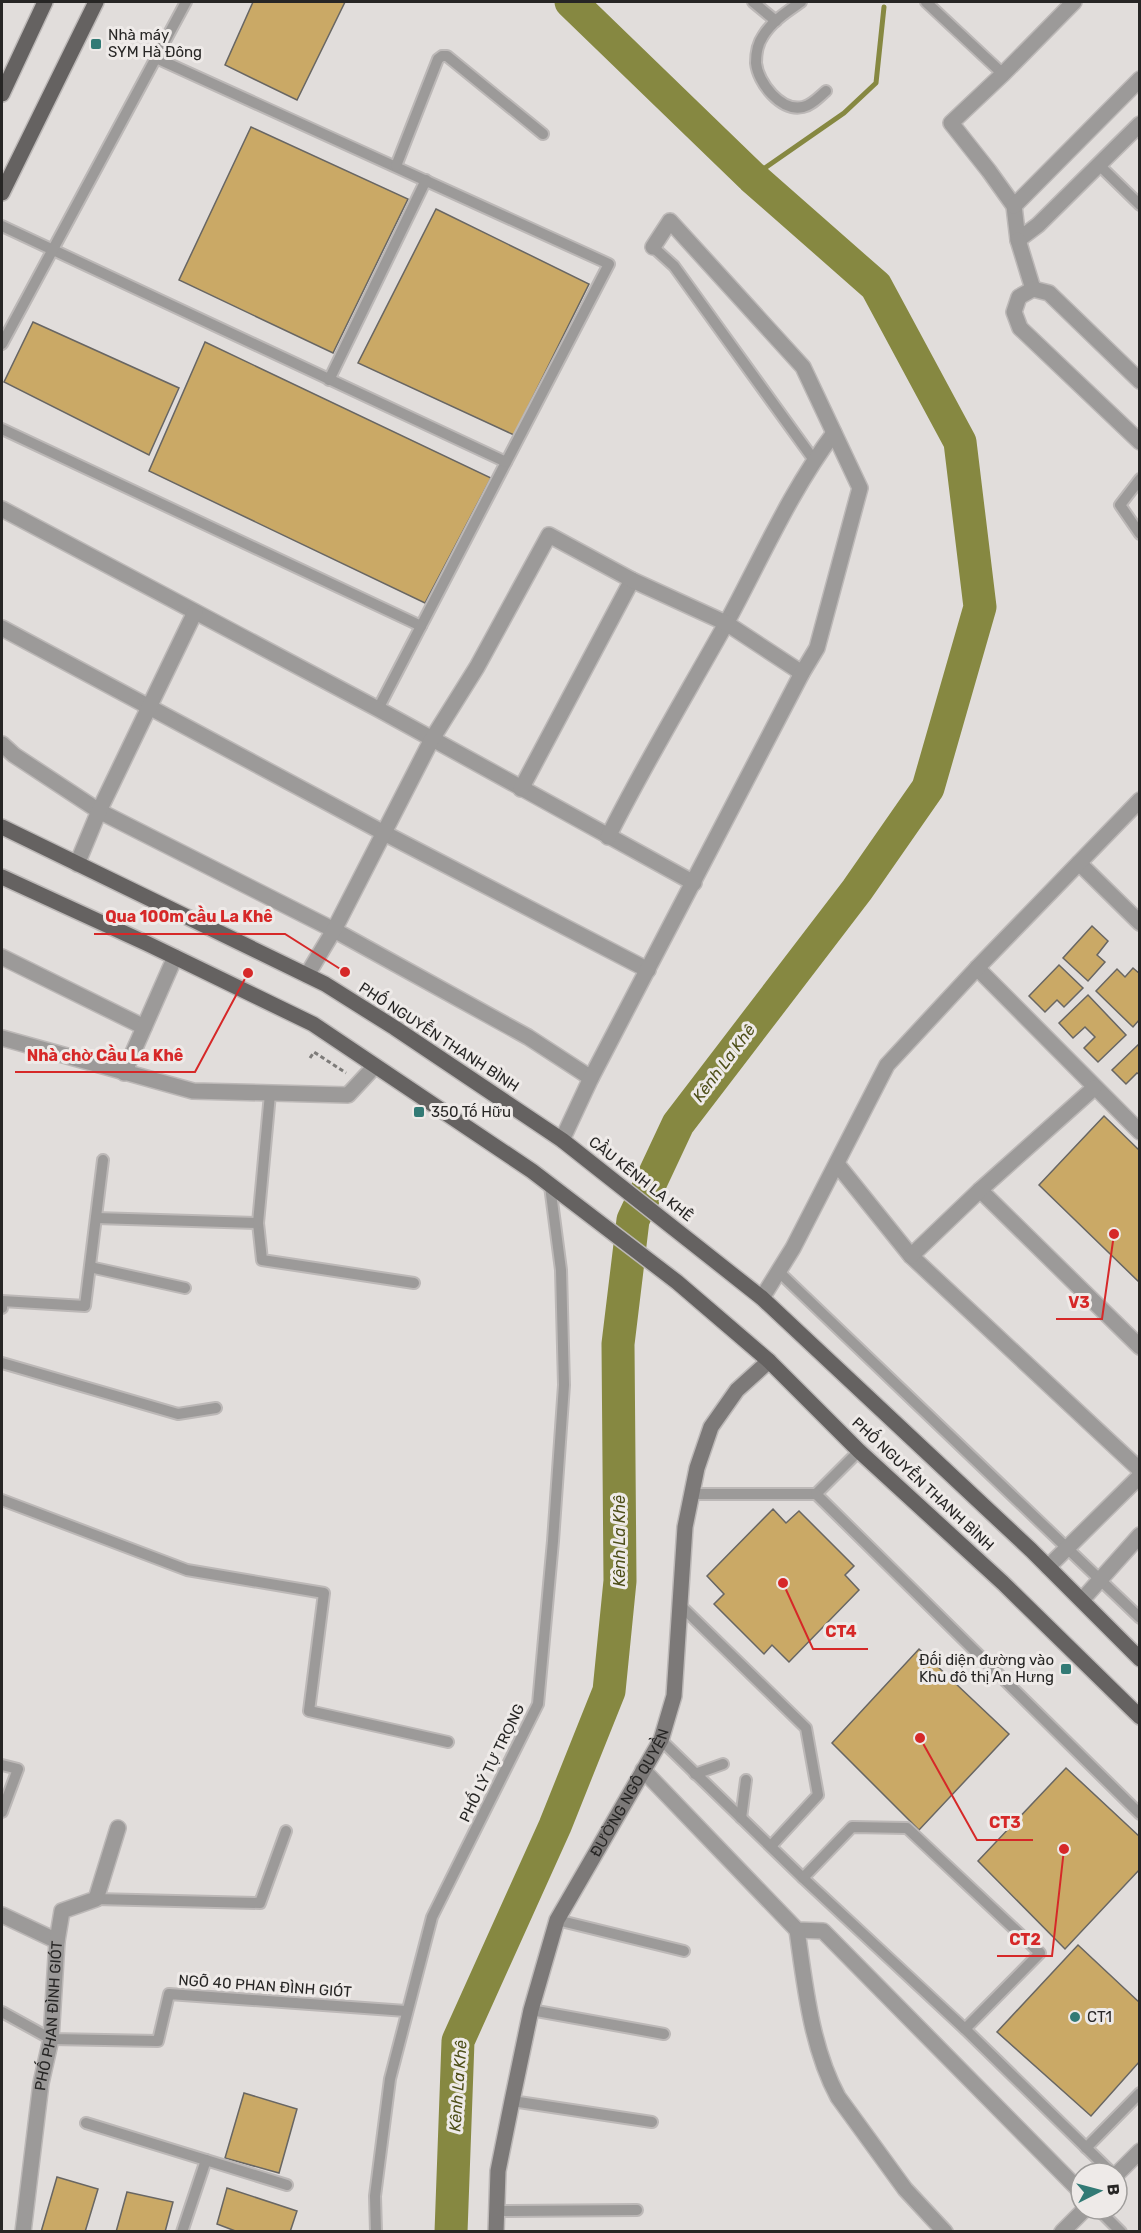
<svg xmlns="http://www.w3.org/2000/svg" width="1141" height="2233" font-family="Rubik,sans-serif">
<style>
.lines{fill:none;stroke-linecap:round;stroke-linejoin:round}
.stream{stroke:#868841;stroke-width:5}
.river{stroke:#868841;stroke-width:33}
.building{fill:#caa966;stroke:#686663;stroke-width:1.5}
.lane-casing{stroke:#bcb8b7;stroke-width:14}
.street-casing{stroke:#bcb8b7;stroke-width:18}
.secondary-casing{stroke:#bcb8b7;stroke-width:18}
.primary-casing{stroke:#bcb8b7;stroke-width:18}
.path{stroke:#7d7b79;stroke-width:3;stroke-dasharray:4.5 3;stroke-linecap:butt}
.lane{stroke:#9c9a99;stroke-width:10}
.street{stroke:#9c9a99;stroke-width:15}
.secondary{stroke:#7c7978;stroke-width:15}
.primary{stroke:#656261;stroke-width:15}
.poi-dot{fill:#327a75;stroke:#eeeae8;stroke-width:2}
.labels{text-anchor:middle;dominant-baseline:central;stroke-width:6;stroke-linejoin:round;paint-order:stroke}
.poi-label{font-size:15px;fill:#272625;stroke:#eeeae8;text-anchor:start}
.street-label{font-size:15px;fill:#272625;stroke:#eeeae8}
.water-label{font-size:16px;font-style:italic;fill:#4e4f19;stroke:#eeeae8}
.leader{fill:none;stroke:#d62828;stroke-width:2}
.callout-dot{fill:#d62828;stroke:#eeeae8;stroke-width:2}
.callout-label{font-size:16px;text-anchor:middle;font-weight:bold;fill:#d62828;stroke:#eeeae8;stroke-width:6;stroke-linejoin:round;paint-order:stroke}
</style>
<rect width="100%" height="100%" fill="#e1dddb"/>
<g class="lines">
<polyline class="stream" points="752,177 844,113 876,83 884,7"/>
<polyline class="river" points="451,2232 458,2041 555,1826 609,1691 620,1581 618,1344 633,1220 678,1124 857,890 928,788 980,607 960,442 876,286 752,177 571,2"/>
</g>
<g class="building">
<polygon points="253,2 345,2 297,100 225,65"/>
<polygon points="251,127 408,199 333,353 179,280"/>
<polygon points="436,209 589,284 514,435 358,363"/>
<polygon points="33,322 179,388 149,455 4,382"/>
<polygon points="205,342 491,478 425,603 149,471"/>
<polygon points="1092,926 1108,941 1097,955 1105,962 1088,981 1063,958"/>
<polygon points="1059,965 1083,988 1064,1007 1057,1000 1045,1012 1029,996"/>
<polygon points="1133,968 1140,974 1140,1019 1133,1027 1096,991 1117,969 1125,977"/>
<polygon points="1088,995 1126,1035 1098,1062 1084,1048 1095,1037 1085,1027 1073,1038 1059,1023"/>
<polygon points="1140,1043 1140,1075 1137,1073 1126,1084 1112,1070"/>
<polygon points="1104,1116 1140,1151 1140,1283 1039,1185"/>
<polygon points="773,1509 786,1523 799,1511 854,1566 845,1575 859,1590 789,1662 772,1645 764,1654 714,1604 724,1594 707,1576"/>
<polygon points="919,1649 1009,1734 919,1830 832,1743"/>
<polygon points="1066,1768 1140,1837 1140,1869 1065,1949 978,1861"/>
<polygon points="1078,1945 1140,2003 1140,2061 1091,2116 997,2032"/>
<polygon points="244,2093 297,2109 279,2173 225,2158"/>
<polygon points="57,2177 98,2189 85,2232 41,2232"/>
<polygon points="227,2188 297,2211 290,2232 238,2232 217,2224"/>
<polygon points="127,2192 173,2202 165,2232 116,2232"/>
</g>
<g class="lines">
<g class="lane-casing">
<g id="lane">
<polyline points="753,2 776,21"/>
<path d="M801 2C788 11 772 21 763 36 758 43 756 54 756 63 758 83 781 112 803 107 812 105 819 97 826 91"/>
<polyline points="926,2 1003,74"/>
<polyline points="156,58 609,264 378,709"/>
<polyline points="1098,164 1140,205"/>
<polyline points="396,166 438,59 442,56 447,56 543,134"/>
<polyline points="2,226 506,462"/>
<polyline points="653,247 674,266 814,460"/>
<polyline points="2,344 186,2"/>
<polyline points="329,380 426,180"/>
<polyline points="2,429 421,626"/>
<polyline points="1140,479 1120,505 1140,534"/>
<polyline points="96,1218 258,1223 262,1260 414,1283"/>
<polyline points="258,1223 270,1094"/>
<polyline points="90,1267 185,1288"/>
<polyline points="779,1272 1140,1618"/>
<polyline points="2,1308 2,1301 85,1306 103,1160"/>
<polyline points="2,1363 178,1414 216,1408"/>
<polyline points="693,1494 816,1494 859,1451"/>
<polyline points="816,1494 1140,1814"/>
<polyline points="2,1500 187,1570 324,1593 309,1711 448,1742"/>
<polyline points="680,1605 806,1728 818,1795 771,1846"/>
<polyline points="661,1740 803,1878 965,2029 1112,2173"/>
<polyline points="2,1765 18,1769 2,1812"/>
<polyline points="695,1774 723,1764"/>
<polyline points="741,1818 746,1780"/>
<polyline points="803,1878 852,1827 907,1828 1040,1953 965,2029"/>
<polyline points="96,1899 260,1903 286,1831"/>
<polyline points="557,1920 684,1951"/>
<polyline points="531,2010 664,2034"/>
<polyline points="2,2012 51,2039 158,2041 169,1994 406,2011"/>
<polyline points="512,2101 652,2122"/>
<polyline points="86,2123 287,2185"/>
<polyline points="1086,2148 1140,2093"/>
<polyline points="1098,2209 1121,2232"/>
<polyline points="495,2211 637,2210"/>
<polyline points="182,2232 206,2160"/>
<polyline points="376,2232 375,2196 390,2079 432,1917 538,1704 553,1541 564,1385 561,1270 550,1186"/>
</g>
</g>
<g class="street-casing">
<g id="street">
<polyline points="1074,2 1003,74 951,123 989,171 1014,206 1018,240 1038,225 1140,124"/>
<polyline points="1014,206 1140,79"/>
<polyline points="1018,240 1033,289"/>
<polyline points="1140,381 1049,293 1033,289 1019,297 1014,312 1020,328 1140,442"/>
<polyline points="2,509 378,709 694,883"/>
<polyline points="2,628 384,833 648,970"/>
<polyline points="2,744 14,755 99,811 334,930 528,1037 591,1078"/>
<polyline points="521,789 632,580"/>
<path d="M608 837C645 763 688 692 728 620 762 557 791 490 834 433"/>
<polyline points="1079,863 1140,923"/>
<polyline points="77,864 99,811 195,612"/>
<polyline points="2,957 144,1027"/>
<polyline points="977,968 1140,1132"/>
<polyline points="307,975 334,930 432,739 477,667 549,535 632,580 726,623 802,673"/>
<polyline points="2,1038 193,1091 348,1095 375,1066"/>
<polyline points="124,1073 175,957"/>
<polyline points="562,1140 591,1078 802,673 817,648 860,488 803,367 670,221 653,247"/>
<polyline points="837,1164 911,1256 1140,1470"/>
<polyline points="980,1190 1140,1347"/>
<polyline points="911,1256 980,1190 1094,1088"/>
<polyline points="762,1298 793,1248 887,1065 977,968 1140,800"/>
<polyline points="1048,1567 1140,1476"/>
<polyline points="1082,1600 1140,1535"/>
<polyline points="643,1770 797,1930 823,1931 1081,2192"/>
<polyline points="2,1915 57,1941"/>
<path d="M797 1930C805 1986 811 2047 838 2097L905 2189 945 2232"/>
<polyline points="1117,2174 1140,2151"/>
<path id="s1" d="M23 2232 41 2083 51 2039 57 1941 62 1911 96 1899 118 1828"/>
<polyline points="1062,2232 1085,2209"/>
</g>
</g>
<g class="secondary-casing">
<g id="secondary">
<path id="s2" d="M496 2232 498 2171 512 2101 531 2010 557 1920 661 1740 674 1696 685 1527 697 1468 711 1427 737 1390 769 1361"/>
</g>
</g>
<g class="primary-casing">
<g id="primary">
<polyline points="2,94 45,2"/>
<polyline points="2,193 96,2"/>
<polyline points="2,827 325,984 395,1028 562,1140 762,1298 1031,1550 1140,1659"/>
<polyline points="2,877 148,944 313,1024 532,1171 677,1282 769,1361 859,1451 1003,1583 1140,1717"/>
</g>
</g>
<polyline class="path" points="310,1058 314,1052 346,1073"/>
<use href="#lane" class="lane"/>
<use href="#street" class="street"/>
<use href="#secondary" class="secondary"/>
<use href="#primary" class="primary"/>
</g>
<g class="poi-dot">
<rect x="90" y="38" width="12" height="12" rx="3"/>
<rect x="413" y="1106" width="12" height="12" rx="3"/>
<rect x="1060" y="1663" width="12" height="12" rx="3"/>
<circle cx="1075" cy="2017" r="6"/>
</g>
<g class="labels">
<g class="poi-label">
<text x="108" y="35">Nhà máy<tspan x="108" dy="17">SYM Hà Đông</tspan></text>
<text x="431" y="1112">350 Tố Hữu</text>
<text x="1054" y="1660" text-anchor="end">Đối diện đường vào<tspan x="1054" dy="17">Khu đô thị An Hưng</tspan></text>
<text x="1087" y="2017">CT1</text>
</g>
<g class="street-label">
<text transform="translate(439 1037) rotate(33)">PHỐ NGUYỄN THANH BÌNH</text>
<text transform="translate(641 1179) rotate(38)">CẦU KÊNH LA KHÊ</text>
<text transform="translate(923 1484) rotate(43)">PHỐ NGUYỄN THANH BÌNH</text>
<text transform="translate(492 1763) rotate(-64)">PHỐ LÝ TỰ TRỌNG</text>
<text stroke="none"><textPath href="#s2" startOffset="466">ĐƯỜNG NGÔ QUYỀN</textPath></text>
<text transform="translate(265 1986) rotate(4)">NGÕ 40 PHAN ĐÌNH GIÓT</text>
<text stroke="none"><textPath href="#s1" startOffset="218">PHỐ PHAN ĐÌNH GIÓT</textPath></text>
</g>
<g class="water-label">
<text transform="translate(724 1063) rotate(-53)">Kênh La Khê</text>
<text transform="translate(619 1541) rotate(-90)">Kênh La Khê</text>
<text transform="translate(458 2086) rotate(-86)">Kênh La Khê</text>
</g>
</g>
<path class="leader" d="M345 972L285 934H94M248 973L195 1072H15M1114 1234L1102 1319H1056M783 1583L813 1649H868M920 1738L977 1840H1033M1064 1849L1052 1956H997"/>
<g class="callout-dot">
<circle cx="345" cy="972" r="6"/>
<circle cx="248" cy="973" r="6"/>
<circle cx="1114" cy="1234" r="6"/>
<circle cx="783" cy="1583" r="6"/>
<circle cx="920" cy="1738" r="6"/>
<circle cx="1064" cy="1849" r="6"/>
</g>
<g class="callout-label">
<text x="189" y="922">Qua 100m cầu La Khê</text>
<text x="105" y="1061">Nhà chờ Cầu La Khê</text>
<text x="1079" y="1308">V3</text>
<text x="841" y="1637">CT4</text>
<text x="1005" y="1828">CT3</text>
<text x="1025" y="1945">CT2</text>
</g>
<rect width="1141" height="2233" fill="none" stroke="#272625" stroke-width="6"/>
<g transform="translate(1099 2191) rotate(84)"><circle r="28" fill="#eeeae8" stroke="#9e9c9a" stroke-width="1.5"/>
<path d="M0-4.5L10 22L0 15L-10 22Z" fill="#327a75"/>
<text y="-9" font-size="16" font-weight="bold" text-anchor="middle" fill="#272625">B</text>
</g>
</svg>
